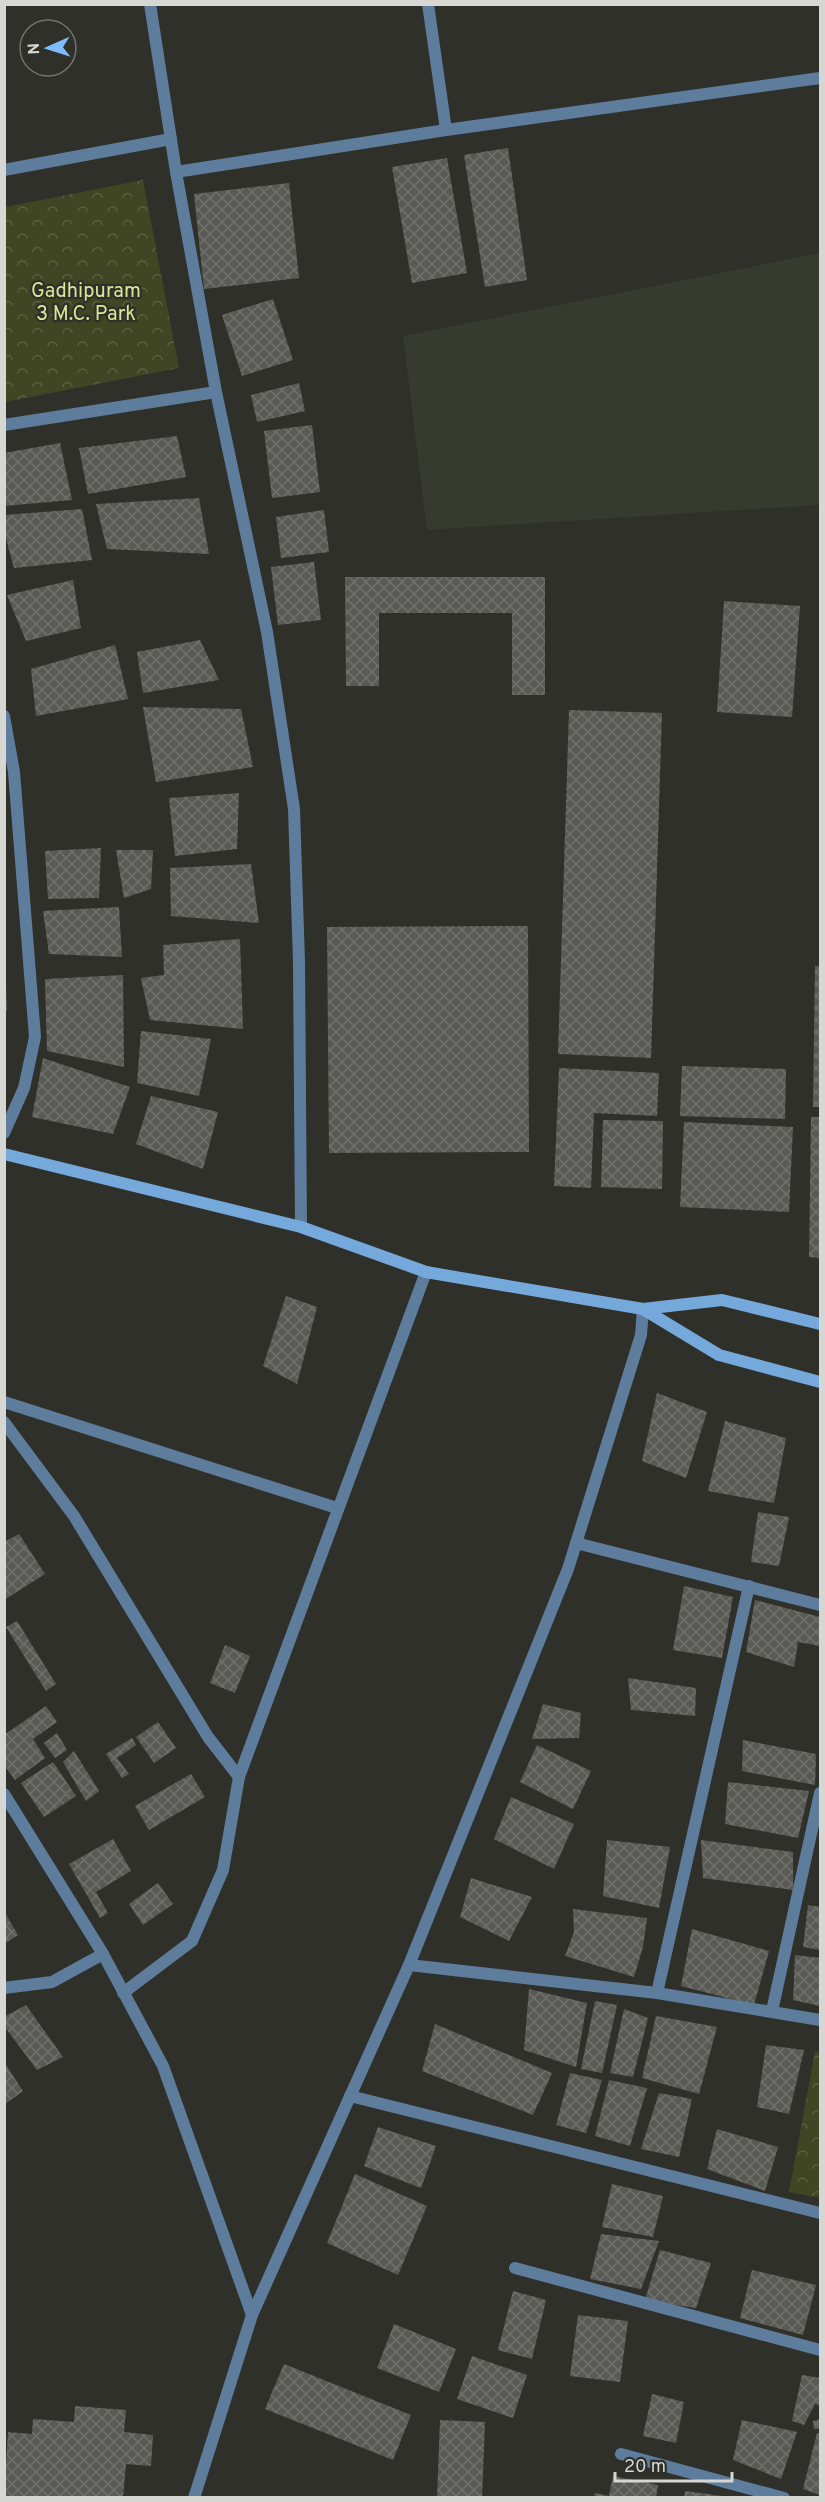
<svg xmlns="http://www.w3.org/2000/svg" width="825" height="2502" font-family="Overpass,sans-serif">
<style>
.built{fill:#373a2e}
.park{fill:url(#park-crowns)}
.building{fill:url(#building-cross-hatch)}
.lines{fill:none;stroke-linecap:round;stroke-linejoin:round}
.minor{stroke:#5e7d9c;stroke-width:12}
.tertiary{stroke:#5e7d9c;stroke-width:12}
.secondary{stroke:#76a9db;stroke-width:12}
.labels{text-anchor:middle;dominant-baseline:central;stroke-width:4.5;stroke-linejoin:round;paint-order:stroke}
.park-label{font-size:20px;fill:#d9e695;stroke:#2f302a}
</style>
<defs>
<pattern id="park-crowns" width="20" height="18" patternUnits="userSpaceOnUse" patternTransform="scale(1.5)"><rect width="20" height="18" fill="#404523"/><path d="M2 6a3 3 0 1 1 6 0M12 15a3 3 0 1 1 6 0" fill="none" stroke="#5b5f42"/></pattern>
<pattern id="building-cross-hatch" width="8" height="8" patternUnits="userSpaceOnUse" patternTransform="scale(1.5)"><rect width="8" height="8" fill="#595a54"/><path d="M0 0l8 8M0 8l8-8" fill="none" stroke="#70716c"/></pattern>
</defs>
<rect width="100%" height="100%" fill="#2f302a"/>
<polygon class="built" points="820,253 820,505 427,530 403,336"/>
<g class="park">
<polygon points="143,180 179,368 5,402 5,207"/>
<polygon points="815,2052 820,2053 820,2198 789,2192"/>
</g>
<g class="building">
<polygon points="508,148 527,280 485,287 464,155"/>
<polygon points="447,158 467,273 412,283 392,167"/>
<polygon points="289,183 299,278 204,289 194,194"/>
<polygon points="273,299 293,360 242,376 222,315"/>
<polygon points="299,383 305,411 257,422 251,395"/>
<polygon points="312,425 320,492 272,498 264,431"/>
<polygon points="177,436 186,477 88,494 79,448"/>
<polygon points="60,443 72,500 4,506 4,453"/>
<polygon points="199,498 209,554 107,549 96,504"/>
<polygon points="82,509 92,560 14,568 4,531 4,515"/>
<polygon points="324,510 329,552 281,558 276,517"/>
<polygon points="314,562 321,620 278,625 271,567"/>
<polygon points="345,577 545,577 545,695 512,695 512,613 379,613 379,686 346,686"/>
<polygon points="73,580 81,628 26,641 7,595"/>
<polygon points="724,601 800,606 792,717 717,712"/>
<polygon points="200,640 219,680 143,693 137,652"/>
<polygon points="115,645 128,699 36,716 31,669"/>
<polygon points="143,707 241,709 253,767 156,782"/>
<polygon points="569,710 662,713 651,1058 558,1054"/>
<polygon points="239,793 237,849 175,856 169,798"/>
<polygon points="101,848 99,898 48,899 45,851"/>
<polygon points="116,850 153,850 151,889 124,898"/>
<polygon points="251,864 259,923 171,916 170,868"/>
<polygon points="119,907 122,957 49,954 43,911"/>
<polygon points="528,926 529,1152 329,1153 327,927"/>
<polygon points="240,939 243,1029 150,1020 141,978 164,975 163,945"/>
<polygon points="815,966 820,966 820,1107 813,1107"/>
<polygon points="123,975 124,1067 47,1051 45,979"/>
<polygon points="4,987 6,987 7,1011 4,1011"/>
<polygon points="141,1031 211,1039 199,1096 137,1083"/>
<polygon points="43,1058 130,1087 113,1134 32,1117"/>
<polygon points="682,1066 786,1069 785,1119 680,1116"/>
<polygon points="559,1068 659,1073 657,1116 594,1113 591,1188 554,1186"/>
<polygon points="151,1096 218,1112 203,1169 136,1144"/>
<polygon points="811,1117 820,1117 820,1258 809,1257"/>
<polygon points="603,1120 663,1121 662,1189 601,1187"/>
<polygon points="684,1122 793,1127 789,1212 680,1207"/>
<polygon points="286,1296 317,1307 297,1384 263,1366"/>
<polygon points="657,1393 707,1412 686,1478 642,1461"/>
<polygon points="725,1421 786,1438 774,1503 708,1491"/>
<polygon points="758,1512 789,1517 779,1566 751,1562"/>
<polygon points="19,1534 45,1574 4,1600 4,1542"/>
<polygon points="684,1586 733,1597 722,1658 673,1650"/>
<polygon points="755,1600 820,1617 820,1646 798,1642 794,1667 746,1652"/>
<polygon points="17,1621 56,1684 46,1691 6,1627"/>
<polygon points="225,1645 250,1656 235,1693 210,1683"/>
<polygon points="628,1678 696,1688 695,1716 631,1710"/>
<polygon points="543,1704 581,1713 579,1738 532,1739"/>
<polygon points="46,1706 57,1722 33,1739 45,1758 15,1780 4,1765 4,1735"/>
<polygon points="158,1722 176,1748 154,1763 136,1737"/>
<polygon points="57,1733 67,1750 55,1758 44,1743"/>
<polygon points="132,1738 136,1745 117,1758 129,1774 122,1778 106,1754"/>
<polygon points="743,1740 816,1754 815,1785 742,1771"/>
<polygon points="537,1745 591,1771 573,1809 520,1782"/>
<polygon points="74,1751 99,1791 86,1801 63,1762"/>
<polygon points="53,1762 76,1796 44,1817 21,1783"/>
<polygon points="191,1774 205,1797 149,1830 135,1806"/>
<polygon points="728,1782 809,1791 798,1838 725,1824"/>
<polygon points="511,1797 574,1824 554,1869 494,1839"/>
<polygon points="113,1839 131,1871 96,1892 108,1913 100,1918 69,1864"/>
<polygon points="607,1840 670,1847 659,1908 603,1896"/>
<polygon points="701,1840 793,1852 793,1890 703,1878"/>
<polygon points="471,1878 532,1897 509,1941 460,1917"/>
<polygon points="158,1883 173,1904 143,1925 129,1904"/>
<polygon points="808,1905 820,1907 820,1950 803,1947"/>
<polygon points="573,1909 647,1918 643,1947 634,1977 565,1956 574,1932"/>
<polygon points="4,1911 18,1935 4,1944"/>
<polygon points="692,1929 769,1951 754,2005 681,1986"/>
<polygon points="795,1955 820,1958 820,2006 793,2000"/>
<polygon points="529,1989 587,2003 576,2067 524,2050"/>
<polygon points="595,2001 617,2005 602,2073 581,2069"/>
<polygon points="26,2005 63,2057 37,2070 4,2026 4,2017"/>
<polygon points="624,2009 648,2018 633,2077 610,2073"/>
<polygon points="656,2016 717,2027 699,2094 642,2078"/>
<polygon points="435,2024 552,2073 533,2115 422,2071"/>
<polygon points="766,2045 804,2050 789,2114 757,2107"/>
<polygon points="4,2062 23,2091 4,2105"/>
<polygon points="570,2073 602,2080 586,2133 556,2125"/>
<polygon points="609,2080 647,2088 630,2146 595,2136"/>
<polygon points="659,2093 692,2099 679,2157 641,2149"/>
<polygon points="378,2127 436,2146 421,2188 364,2166"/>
<polygon points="717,2129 778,2147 765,2191 707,2169"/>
<polygon points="355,2174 427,2206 398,2275 327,2243"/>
<polygon points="612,2184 663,2196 653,2237 602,2227"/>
<polygon points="601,2234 659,2241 641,2289 590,2279"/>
<polygon points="660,2250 711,2263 696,2308 645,2300"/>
<polygon points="752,2270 816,2285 803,2335 740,2318"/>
<polygon points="513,2291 546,2300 532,2359 498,2350"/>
<polygon points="578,2315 628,2321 620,2382 570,2376"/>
<polygon points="394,2324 456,2349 439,2392 377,2368"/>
<polygon points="472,2356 527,2375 513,2418 457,2399"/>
<polygon points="284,2364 411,2415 393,2460 265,2409"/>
<polygon points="802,2375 820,2378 820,2406 815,2404 804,2425 792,2421"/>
<polygon points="652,2394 684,2402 676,2443 643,2436"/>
<polygon points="75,2406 126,2410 124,2432 153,2435 151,2466 126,2464 123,2498 4,2497 8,2432 32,2434 33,2419 74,2422"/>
<polygon points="820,2419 820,2429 814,2429 813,2421"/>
<polygon points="440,2420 485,2422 482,2498 437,2498"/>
<polygon points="742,2420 797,2432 781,2479 733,2460"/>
<polygon points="817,2433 820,2434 820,2495 803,2489"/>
<polygon points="613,2476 658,2485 656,2498 594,2498 595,2493 609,2496"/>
<polygon points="685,2491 722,2496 722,2498 684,2498"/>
</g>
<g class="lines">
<g class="minor">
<polyline points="150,4 176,172 216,392 267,632 294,809 299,962 301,1227"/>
<polyline points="428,4 446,130"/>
<polyline points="4,170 171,139"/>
<polyline points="176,172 446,130 820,78"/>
<polyline points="4,425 216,392"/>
<polyline points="4,716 14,772 35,1037 24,1088 4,1133"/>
<polyline points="4,1402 337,1508"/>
<polyline points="4,1422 74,1516 208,1737 239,1777"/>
<polyline points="576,1543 820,1605"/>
<polyline points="4,1794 103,1954 163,2066 252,2315"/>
<polyline points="409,1965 657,1993 820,2020"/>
<polyline points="4,1988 52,1982 103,1954"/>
<polyline points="123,1993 192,1941 223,1870 239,1777 426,1272"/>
<polyline points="657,1993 749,1586"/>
<polyline points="772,2011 820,1793"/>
<polyline points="350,2096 820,2213"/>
<polyline points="515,2268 820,2350"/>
<polyline points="621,2454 784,2498"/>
</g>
<polyline class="tertiary" points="194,2498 252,2315 409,1965 568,1569 641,1335 643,1309"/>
<g class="secondary">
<polyline points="4,1154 301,1227 426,1272 643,1309 722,1300 820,1324"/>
<polyline points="643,1309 719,1355 820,1382"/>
</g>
</g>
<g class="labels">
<g class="park-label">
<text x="86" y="292">Gadhipuram<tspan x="86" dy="23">3 M.C. Park</tspan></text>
</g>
</g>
<rect width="825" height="2502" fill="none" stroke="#d6d6d3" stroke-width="12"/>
<g transform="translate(48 48) rotate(267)"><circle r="28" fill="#2f302a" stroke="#72726e" stroke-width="1.5"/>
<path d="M0-4.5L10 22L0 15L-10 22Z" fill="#7fbdfa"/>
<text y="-9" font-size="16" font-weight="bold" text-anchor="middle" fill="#d6d6d3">N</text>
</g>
<path d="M615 2472v9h117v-9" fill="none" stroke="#d6d6d3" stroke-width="3"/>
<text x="624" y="2472" font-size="18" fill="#d6d6d3" stroke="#2f302a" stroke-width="4.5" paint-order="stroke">20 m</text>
</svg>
